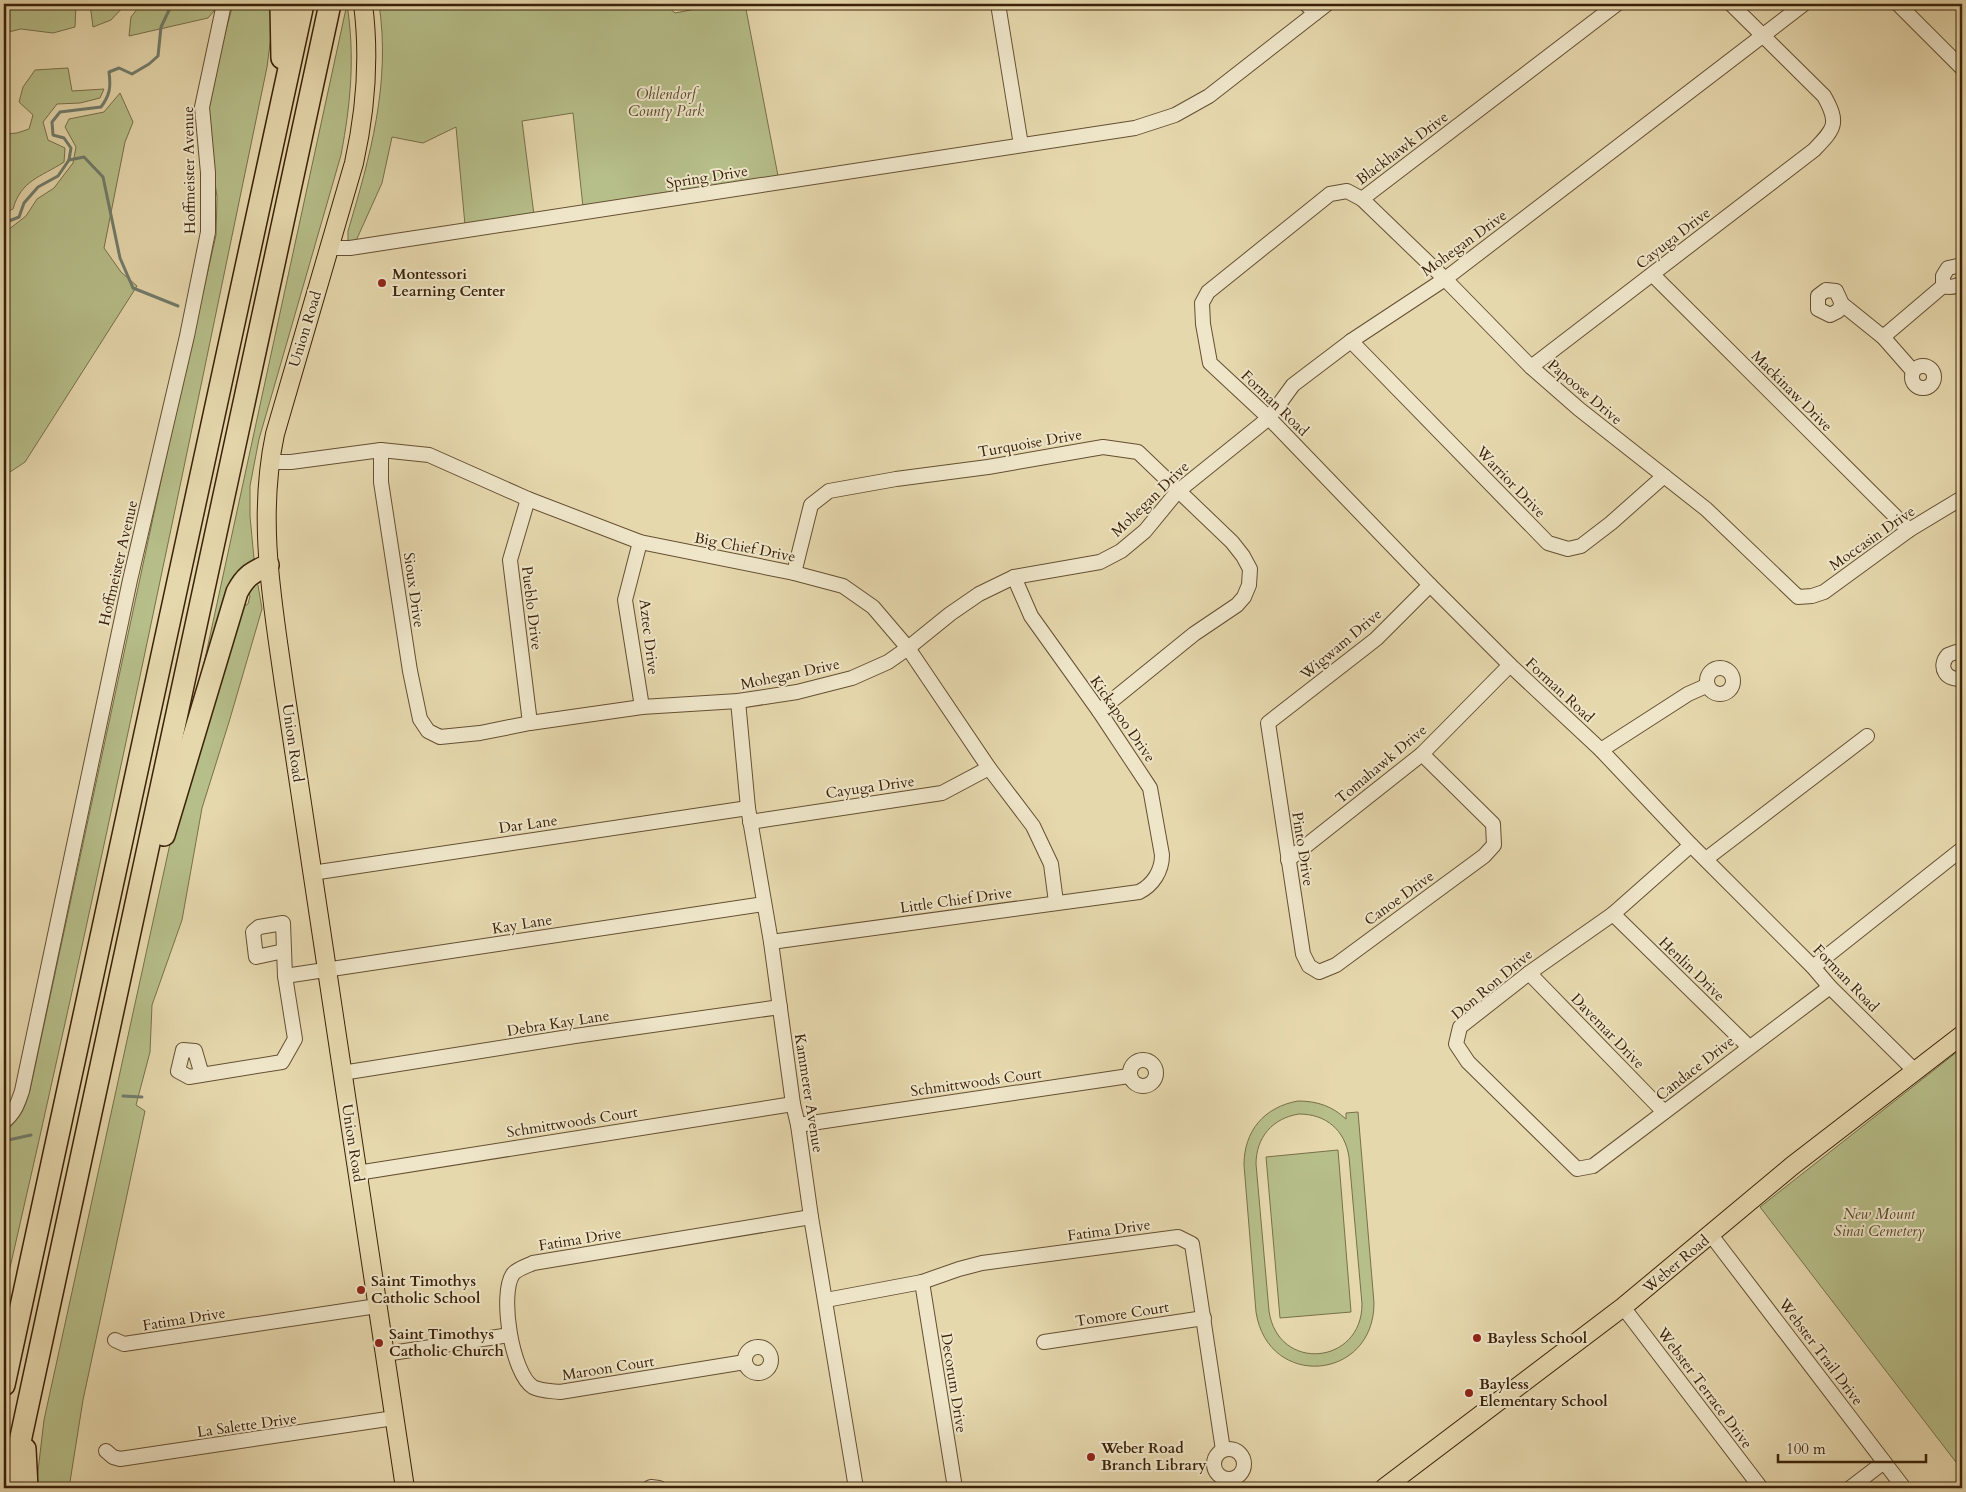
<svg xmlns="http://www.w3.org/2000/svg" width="1966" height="1492" font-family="Cardo,serif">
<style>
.green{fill:#b6be89;stroke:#787049;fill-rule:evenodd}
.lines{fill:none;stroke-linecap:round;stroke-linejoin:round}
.stream{stroke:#717c6c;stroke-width:3}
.minor-casing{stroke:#654f32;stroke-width:16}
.major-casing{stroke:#3a2109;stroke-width:20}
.highway-casing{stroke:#3a2109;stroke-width:24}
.minor{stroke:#efe6ca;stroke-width:14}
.major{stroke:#e6d8ad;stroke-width:18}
.highway{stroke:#e6d8ad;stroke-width:21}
.poi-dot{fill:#8f2418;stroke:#efe6ca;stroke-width:2}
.labels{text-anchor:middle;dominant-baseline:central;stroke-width:4;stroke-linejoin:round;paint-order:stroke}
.park-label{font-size:15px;font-style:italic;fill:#594829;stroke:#efe6ca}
.street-label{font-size:15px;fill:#3a2109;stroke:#efe6ca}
.poi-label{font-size:15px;font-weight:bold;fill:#3a2109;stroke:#efe6ca;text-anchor:start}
</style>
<rect width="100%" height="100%" fill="#e6d8ad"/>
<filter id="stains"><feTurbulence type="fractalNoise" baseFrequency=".004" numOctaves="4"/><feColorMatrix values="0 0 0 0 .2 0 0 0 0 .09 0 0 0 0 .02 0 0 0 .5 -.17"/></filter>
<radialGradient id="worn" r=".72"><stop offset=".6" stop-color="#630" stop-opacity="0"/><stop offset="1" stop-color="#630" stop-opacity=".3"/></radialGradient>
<g class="green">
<polygon points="4,4 76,4 75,27 53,33 21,29 4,33"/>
<polygon points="90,4 126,4 111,20 93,27"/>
<polygon points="141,4 216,4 214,11 208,18 129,36 131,17"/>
<path d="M233 4H274L273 21 267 67C182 477 98 887 4 1294V1143C7 1129 9 1129 17 1119 24 1111 27 1100 30 1090L167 453 216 235 217 197 206 118 216 67Z"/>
<path d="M347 4C355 56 351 102 341 155L259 439 250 486V516L254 559 242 570 195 705Z"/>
<path d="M379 4H665L675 13 721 4H745L778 176 583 207 573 113 522 121 534 215 465 225 456 127 423 143 392 137 382 183 355 243 348 240V231C370 157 391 83 379 4Z"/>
<path d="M68 68 72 91 104 89 100 98 80 103 57 104 43 122 48 140 65 148 64 162C41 177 21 180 13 209L4 213V134L17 133 29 129 33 115 19 102 23 87 35 70Z"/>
<polygon points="120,93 133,122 125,142 104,248 121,272 137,286 25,462 4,476 4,230 8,230 26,216 37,199 54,188 73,163 76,147 65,127 69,119 104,112"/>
<polygon points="255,584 258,585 262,609 229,722 202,808 182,920 152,1005 150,1052 136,1105 145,1111 83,1400 69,1488 36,1488 44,1420 173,830 242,607 248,604 250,596 248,592"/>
<polygon points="1962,1048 1962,1470 1760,1207"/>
<path d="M1298 1101C1317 1101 1332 1106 1346 1119V1113L1358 1112 1374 1303C1374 1381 1268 1390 1256 1312L1244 1165C1244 1131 1264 1107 1298 1101ZM1299 1114C1326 1114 1345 1130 1349 1157L1362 1304C1362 1365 1278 1373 1269 1311L1256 1164C1256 1137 1273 1118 1299 1114Z"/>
<polygon points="1338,1150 1351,1312 1280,1318 1266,1157"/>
</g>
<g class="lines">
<g class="stream">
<polyline points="69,160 84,157 103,177 120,258 133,288 178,306"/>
<path d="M4 223 19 217 24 203 38 187 58 176 69 160 71 148 64 138 53 135 52 122 60 112 101 107C110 95 111 87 109 72L119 68 132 74 149 64 158 56 161 27 172 4"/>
<polyline points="123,1096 142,1097"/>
<polyline points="4,1141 31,1135"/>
</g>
<g class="minor-casing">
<g id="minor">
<polyline points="998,4 1021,145"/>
<polyline points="1306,4 1315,13"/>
<polyline points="1617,4 1362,199 1347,191 1330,194 1208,292 1202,303 1203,324 1210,363 1269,418 1430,585 1510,665 1601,750 1691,845 1813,967 1830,987 1915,1071"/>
<polyline points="1898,4 1962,68"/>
<polyline points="1362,199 1445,279 1531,367 1579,409 1706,509 1798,597 1812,596 1824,592 1909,530 1962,498"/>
<polyline points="329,248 350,248 389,242 1135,128 1175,115 1209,96 1327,4"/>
<polyline points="1653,275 1909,530"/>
<path d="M1943 286C1950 288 1956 287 1962 283"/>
<polyline points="1842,304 1838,311 1830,315 1818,309 1818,296 1826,290 1836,291 1842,304 1883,337 1912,370"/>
<polyline points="1883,337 1943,286 1943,276 1948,268 1962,265"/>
<polyline points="1351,341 1548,543 1568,549 1581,546 1611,523 1664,476"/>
<circle cx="1923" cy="377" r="11"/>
<path d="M1531 367 1814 150C1834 129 1840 124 1824 96L1731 4"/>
<polyline points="381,450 381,482 410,671 420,719 428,731 440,737 480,733 530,723 642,707 738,701 797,692 852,678 888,662 908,648 950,614 979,594 1014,577 1100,562 1121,551 1145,531 1177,492 1269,418 1293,385 1351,341 1445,279 1804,4"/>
<polyline points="270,462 291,462 381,450 429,455 528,499 640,542 794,573 843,586 873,607 908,648 989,768 1033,826 1051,864 1056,902"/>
<polyline points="528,499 510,560 530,723"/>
<polyline points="640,542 625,600 642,707"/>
<polyline points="794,573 811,505 829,491 896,479 988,467 1103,447 1138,452 1232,542 1243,556 1250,569 1249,585 1244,597 1237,605 1194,634 1099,711"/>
<path d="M1962 654 1956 652 1948 655C1937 667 1947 682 1962 678"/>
<circle cx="1720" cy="681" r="13"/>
<polyline points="738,701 748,808 771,942 793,1104 798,1125 811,1217 856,1488"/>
<polyline points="1601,750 1688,694 1706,686"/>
<polyline points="1422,754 1493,824 1494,845 1484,856 1336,965 1319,972 1309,966 1303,954 1268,723 1376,639 1430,585"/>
<polyline points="750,822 942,793 989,768"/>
<polyline points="1691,845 1613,914 1529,973 1460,1027 1456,1044 1468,1062 1577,1169 1593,1166 1830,987"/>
<polyline points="1706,859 1867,736"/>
<polyline points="1288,860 1422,754 1510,665"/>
<polyline points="312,873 748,808"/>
<polyline points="1613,914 1749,1047"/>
<path d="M771 942 1139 892C1153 885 1162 871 1162 855L1150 788 1099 711 1031 616 1014 577"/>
<polyline points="1813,967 1962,849"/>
<polyline points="1529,973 1664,1112"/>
<polyline points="285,976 764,904"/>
<circle cx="1143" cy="1073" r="13"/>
<polyline points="342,1073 575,1036 780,1007"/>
<polyline points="202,1075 195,1051 183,1050 178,1071 189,1077 282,1062 295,1039 285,976 283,923 259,927 253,932 256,957 284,951"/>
<path d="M4 1121C14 1114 18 1103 22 1091L130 580 187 336 208 232V173L202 107 224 4"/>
<polyline points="798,1125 1129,1076"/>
<polyline points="357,1173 793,1104"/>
<polyline points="1711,1235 1904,1488"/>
<polyline points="922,1282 955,1488"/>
<polyline points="826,1300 922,1282 959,1269 982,1263 1178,1237 1192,1244 1223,1450"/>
<polyline points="1623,1307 1761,1488"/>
<polyline points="115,1340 124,1344 377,1306"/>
<polyline points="1044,1342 1204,1318"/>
<circle cx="758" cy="1360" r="13"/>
<polyline points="385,1354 510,1335"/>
<path d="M745 1362 560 1392C552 1391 540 1391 533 1387 512 1374 499 1294 513 1274 517 1269 527 1266 533 1263L811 1217"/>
<circle cx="1229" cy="1464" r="15"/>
<polyline points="106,1451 113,1457 120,1459 394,1418"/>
<polyline points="649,1488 651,1487 659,1488"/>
<polyline points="1850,1488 1884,1462"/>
</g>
</g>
<g class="major-casing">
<g id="major">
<path d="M363 4C370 58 366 109 354 163L275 434C257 519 272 599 284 684L405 1488"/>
<polyline points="1384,1488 1623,1307 1792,1166 1962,1035"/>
</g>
</g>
<g class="highway-casing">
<g id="highway">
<polyline points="281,4 282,58"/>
<path d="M164 835 237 592C246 575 252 573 268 565"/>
<polyline points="4,1385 303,4"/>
<polyline points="25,1449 27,1488"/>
<polyline points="10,1488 330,4"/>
</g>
</g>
<use href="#minor" class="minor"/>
<use href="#major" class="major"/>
<use href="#highway" class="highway"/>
</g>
<g class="poi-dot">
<circle cx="382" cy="283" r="5"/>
<circle cx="361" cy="1290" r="5"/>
<circle cx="1477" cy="1338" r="5"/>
<circle cx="379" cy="1343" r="5"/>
<circle cx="1469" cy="1393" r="5"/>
<circle cx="1091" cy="1457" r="5"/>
</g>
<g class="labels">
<g class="park-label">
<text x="666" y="94">Ohlendorf<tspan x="666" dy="17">County Park</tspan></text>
<text x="1879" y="1214">New Mount<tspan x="1879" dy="17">Sinai Cemetery</tspan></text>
</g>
<g class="street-label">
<text transform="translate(1402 148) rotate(-37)">Blackhawk Drive</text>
<text transform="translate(189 170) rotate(-91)">Hoffmeister Avenue</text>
<text transform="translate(707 177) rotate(-9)">Spring Drive</text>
<text transform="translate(1673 238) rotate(-38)">Cayuga Drive</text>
<text transform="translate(1464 243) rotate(-36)">Mohegan Drive</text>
<text transform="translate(305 329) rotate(-73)">Union Road</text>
<text transform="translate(1792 391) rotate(45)">Mackinaw Drive</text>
<text transform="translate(1585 392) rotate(40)">Papoose Drive</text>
<text transform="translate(1275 403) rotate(44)">Forman Road</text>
<text transform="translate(1030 443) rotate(-10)">Turquoise Drive</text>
<text transform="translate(1511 482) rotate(46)">Warrior Drive</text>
<text transform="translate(1150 499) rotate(-44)">Mohegan Drive</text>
<text transform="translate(1872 538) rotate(-35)">Moccasin Drive</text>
<text transform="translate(745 547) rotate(11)">Big Chief Drive</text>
<text transform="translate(118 563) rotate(-77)">Hoffmeister Avenue</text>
<text transform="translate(414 590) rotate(82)">Sioux Drive</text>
<text transform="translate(532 608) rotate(83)">Pueblo Drive</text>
<text transform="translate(649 637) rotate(83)">Aztec Drive</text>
<text transform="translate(1341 644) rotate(-40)">Wigwam Drive</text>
<text transform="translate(790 674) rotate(-12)">Mohegan Drive</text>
<text transform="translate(1560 690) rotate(43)">Forman Road</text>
<text transform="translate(1123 719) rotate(55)">Kickapoo Drive</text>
<text transform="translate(293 743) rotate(82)">Union Road</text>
<text transform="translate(1381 764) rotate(-40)">Tomahawk Drive</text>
<text transform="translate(870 787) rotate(-8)">Cayuga Drive</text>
<text transform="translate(528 824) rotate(-8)">Dar Lane</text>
<text transform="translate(1303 849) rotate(81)">Pinto Drive</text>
<text transform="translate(1399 898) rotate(-36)">Canoe Drive</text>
<text transform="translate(956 900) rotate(-8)">Little Chief Drive</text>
<text transform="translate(522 924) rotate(-9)">Kay Lane</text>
<text transform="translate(1692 969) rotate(44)">Henlin Drive</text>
<text transform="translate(1846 978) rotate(46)">Forman Road</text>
<text transform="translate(1492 984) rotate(-40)">Don Ron Drive</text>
<text transform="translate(558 1023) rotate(-9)">Debra Kay Lane</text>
<text transform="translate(1608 1031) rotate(46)">Davemar Drive</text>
<text transform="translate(1695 1068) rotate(-38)">Candace Drive</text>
<text transform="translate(976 1082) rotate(-8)">Schmittwoods Court</text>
<text transform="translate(809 1093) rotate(81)">Kammerer Avenue</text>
<text transform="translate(572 1122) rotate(-9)">Schmittwoods Court</text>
<text transform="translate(353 1143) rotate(81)">Union Road</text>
<text transform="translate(1109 1230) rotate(-8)">Fatima Drive</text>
<text transform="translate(580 1239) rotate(-9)">Fatima Drive</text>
<text transform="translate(1676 1264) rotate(-40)">Weber Road</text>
<text transform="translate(1122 1314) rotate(-9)">Tomore Court</text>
<text transform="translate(184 1319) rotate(-9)">Fatima Drive</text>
<text transform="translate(1821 1352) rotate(53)">Webster Trail Drive</text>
<text transform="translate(608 1368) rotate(-9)">Maroon Court</text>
<text transform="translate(954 1383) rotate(81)">Decorum Drive</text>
<text transform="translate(1705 1388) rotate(53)">Webster Terrace Drive</text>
<text transform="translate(247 1425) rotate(-8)">La Salette Drive</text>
</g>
<g class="poi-label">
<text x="392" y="274">Montessori<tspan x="392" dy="17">Learning Center</tspan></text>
<text x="371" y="1281">Saint Timothys<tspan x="371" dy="17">Catholic School</tspan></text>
<text x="389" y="1334">Saint Timothys<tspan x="389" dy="17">Catholic Church</tspan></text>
<text x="1487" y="1338">Bayless School</text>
<text x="1479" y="1384">Bayless<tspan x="1479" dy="17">Elementary School</tspan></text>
<text x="1101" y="1448">Weber Road<tspan x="1101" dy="17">Branch Library</tspan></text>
</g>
</g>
<rect width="1966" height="1492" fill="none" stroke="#e6d8ad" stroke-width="20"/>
<rect x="5" y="5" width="1956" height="1482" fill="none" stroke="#3a2109" stroke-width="2.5"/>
<rect x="10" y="10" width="1946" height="1472" fill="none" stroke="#3a2109"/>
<path d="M1778 1454v8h148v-8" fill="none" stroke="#3a2109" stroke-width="2.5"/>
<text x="1786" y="1454" font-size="15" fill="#3a2109" stroke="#efe6ca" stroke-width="4" paint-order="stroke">100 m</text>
<rect width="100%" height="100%" filter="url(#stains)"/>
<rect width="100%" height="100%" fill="url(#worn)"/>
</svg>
